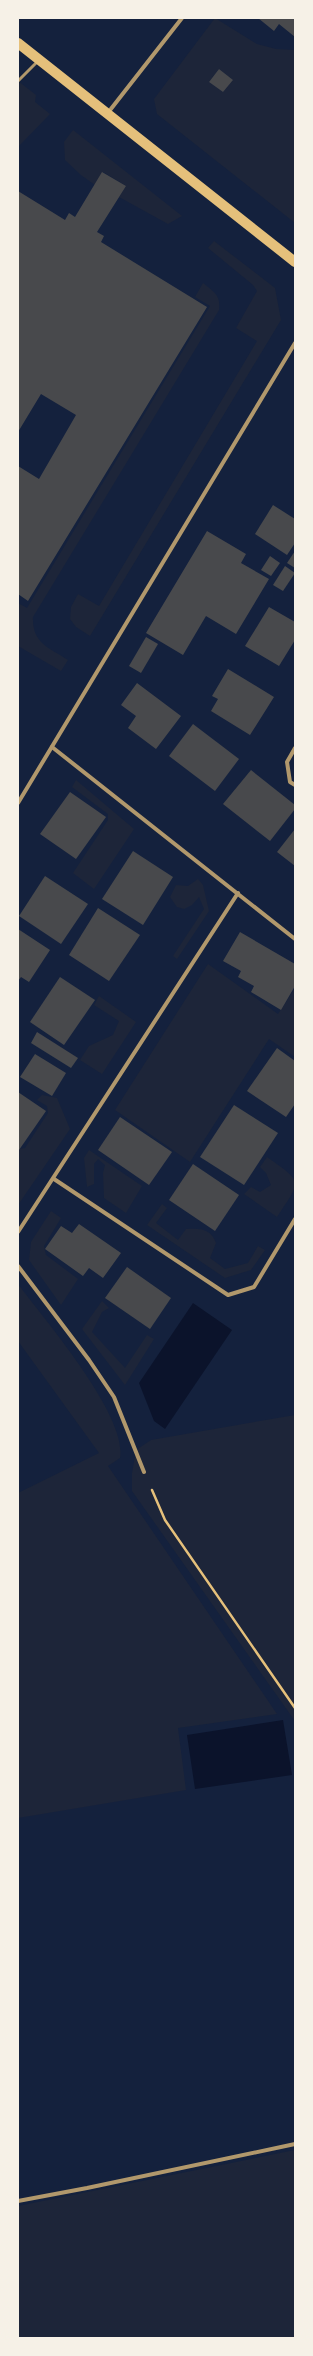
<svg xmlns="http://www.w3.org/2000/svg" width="313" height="2356" font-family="'Times New Roman',serif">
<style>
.green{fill:#1d2539;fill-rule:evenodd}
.water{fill:#0b132b}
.building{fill:#48494c}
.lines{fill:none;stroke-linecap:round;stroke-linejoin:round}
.path{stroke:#e5c07b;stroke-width:2.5}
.service{stroke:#b1986c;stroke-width:3}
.minor{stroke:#b1986c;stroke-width:4}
.primary{stroke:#e5c07b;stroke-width:10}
</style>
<rect width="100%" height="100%" fill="#14213d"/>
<g class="green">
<path d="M215 18 257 44 276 49 295 50V223L157 114 154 99ZM219 69 233 80 223 92 209 82Z"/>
<polygon points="18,81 36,95 35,102 50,114 18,147"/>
<polygon points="73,130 182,216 168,224 119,197 126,186 103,172 95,185 81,175 65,160 64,142"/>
<polygon points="214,241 275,288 281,320 90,636 76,627 70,619 71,607 78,594 99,606 257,341 236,328 257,291 253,285 208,248"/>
<path d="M203 283C214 292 221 295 219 310L33 617C32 643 48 647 68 660L61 671 18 646V603L27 608 210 306 195 297Z"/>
<polygon points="76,780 134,829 94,889 73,873 108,820 108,814 72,787"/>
<polygon points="198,879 203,885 209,911 177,959 173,956 204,909 199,897 192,905 184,909 177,907 170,897 176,885 188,886"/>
<polygon points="208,964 278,1014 295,988 295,1057 269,1039 190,1162 115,1110"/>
<polygon points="99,996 136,1022 102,1074 80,1060 89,1046 113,1035 119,1021 94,1005"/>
<polygon points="42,1095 57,1098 70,1129 18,1205 18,1149 25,1148 48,1113 47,1106 37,1100"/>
<polygon points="89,1150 142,1186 126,1213 104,1198 103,1173 105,1165 98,1159 94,1164 94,1184 87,1187 84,1158"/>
<path d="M267 1157C304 1183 301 1180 277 1217L244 1194 251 1187 260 1192 271 1185 266 1173 260 1167Z"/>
<path d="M162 1204 167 1208 156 1223 178 1240 186 1229C199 1228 211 1228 216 1243L210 1258 225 1269 248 1263 258 1246 265 1250 251 1270 225 1278 147 1225Z"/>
<polygon points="51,1211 61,1218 44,1246 46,1255 78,1279 61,1305 29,1260 31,1242"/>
<path d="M18 1284C44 1319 128 1416 120 1458L108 1466 277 1714 178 1728 186 1790 18 1818V1493L99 1453 18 1341Z"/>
<polygon points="102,1301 109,1308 102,1312 92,1332 125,1368 147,1335 154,1339 125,1385 82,1329"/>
<polygon points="295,1415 295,1721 132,1491 132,1473 136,1450 151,1440"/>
<polygon points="295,2150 295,2338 18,2338 18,2206"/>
</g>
<g class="water">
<polygon points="193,1303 232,1330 165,1429 154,1421 139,1383"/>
<polygon points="283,1720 292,1775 195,1789 187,1735"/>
</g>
<g class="building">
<polygon points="258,18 295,18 295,37 279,24 274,31"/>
<polygon points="219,69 233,80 223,92 209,82"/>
<polygon points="102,172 126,186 97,232 104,236 101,242 207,307 28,601 18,594 18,466 39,479 76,415 41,394 18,432 18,191 65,220 69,213 75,217"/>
<polygon points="273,505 295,519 295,543 287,555 255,534"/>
<polygon points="207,531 246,554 241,563 269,579 236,634 206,616 183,655 146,633"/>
<polygon points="295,551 295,568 287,563"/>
<polygon points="270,556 280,563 271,576 261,570"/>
<polygon points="285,566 295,573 283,591 273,585"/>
<polygon points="269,607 295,622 295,640 279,666 245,646"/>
<polygon points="146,637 158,644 141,673 129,666"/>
<polygon points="228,669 274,697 250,735 211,711 218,699 212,696"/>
<polygon points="137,683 181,716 156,749 128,728 136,716 121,705"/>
<polygon points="193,724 239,759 215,791 169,756"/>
<polygon points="251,770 295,805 295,809 270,841 223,804"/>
<polygon points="70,792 106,817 76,859 40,834"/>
<polygon points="295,829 295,866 277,852"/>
<polygon points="133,851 173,877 143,925 102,899"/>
<polygon points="45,876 88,904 61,944 19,916"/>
<polygon points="98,908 140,935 109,981 69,955"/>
<polygon points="18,929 50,950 29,982 21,977 18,981"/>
<polygon points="240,932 295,964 295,986 281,1010 251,992 254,986 238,977 241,971 223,961"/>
<polygon points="60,977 95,1000 64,1045 30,1022"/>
<polygon points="37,1032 78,1058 71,1068 31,1043"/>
<polygon points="277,1048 295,1061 295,1104 286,1117 247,1091"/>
<polygon points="35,1054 66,1073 52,1096 20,1077"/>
<polygon points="18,1092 46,1111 19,1150 18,1149"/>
<polygon points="234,1105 278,1133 244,1185 200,1157"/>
<polygon points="120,1117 172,1152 149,1185 98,1150"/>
<polygon points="193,1164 239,1195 215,1231 169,1200"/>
<polygon points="79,1224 121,1253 103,1278 89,1268 83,1276 45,1249 61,1226 72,1233"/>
<polygon points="127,1267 171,1298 150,1329 105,1298"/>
</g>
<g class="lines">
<polyline class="path" points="152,1490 165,1520 295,1708"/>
<polyline class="service" points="18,81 38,61"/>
<g class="minor">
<polyline points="107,114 182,18"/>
<polyline points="52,747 295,939"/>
<polyline points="295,748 287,762 290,782 295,785"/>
<polyline points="18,803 295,343"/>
<polyline points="54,1179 228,1295 254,1287 295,1219"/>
<polyline points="18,1232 238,893"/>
<polyline points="18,1266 89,1360 114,1397 144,1472"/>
<polyline points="18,2201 87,2188 295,2144"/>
</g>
<polyline class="primary" points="18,43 295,262"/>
</g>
<rect width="313" height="2356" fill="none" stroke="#f6f1e7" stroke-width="38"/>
</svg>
